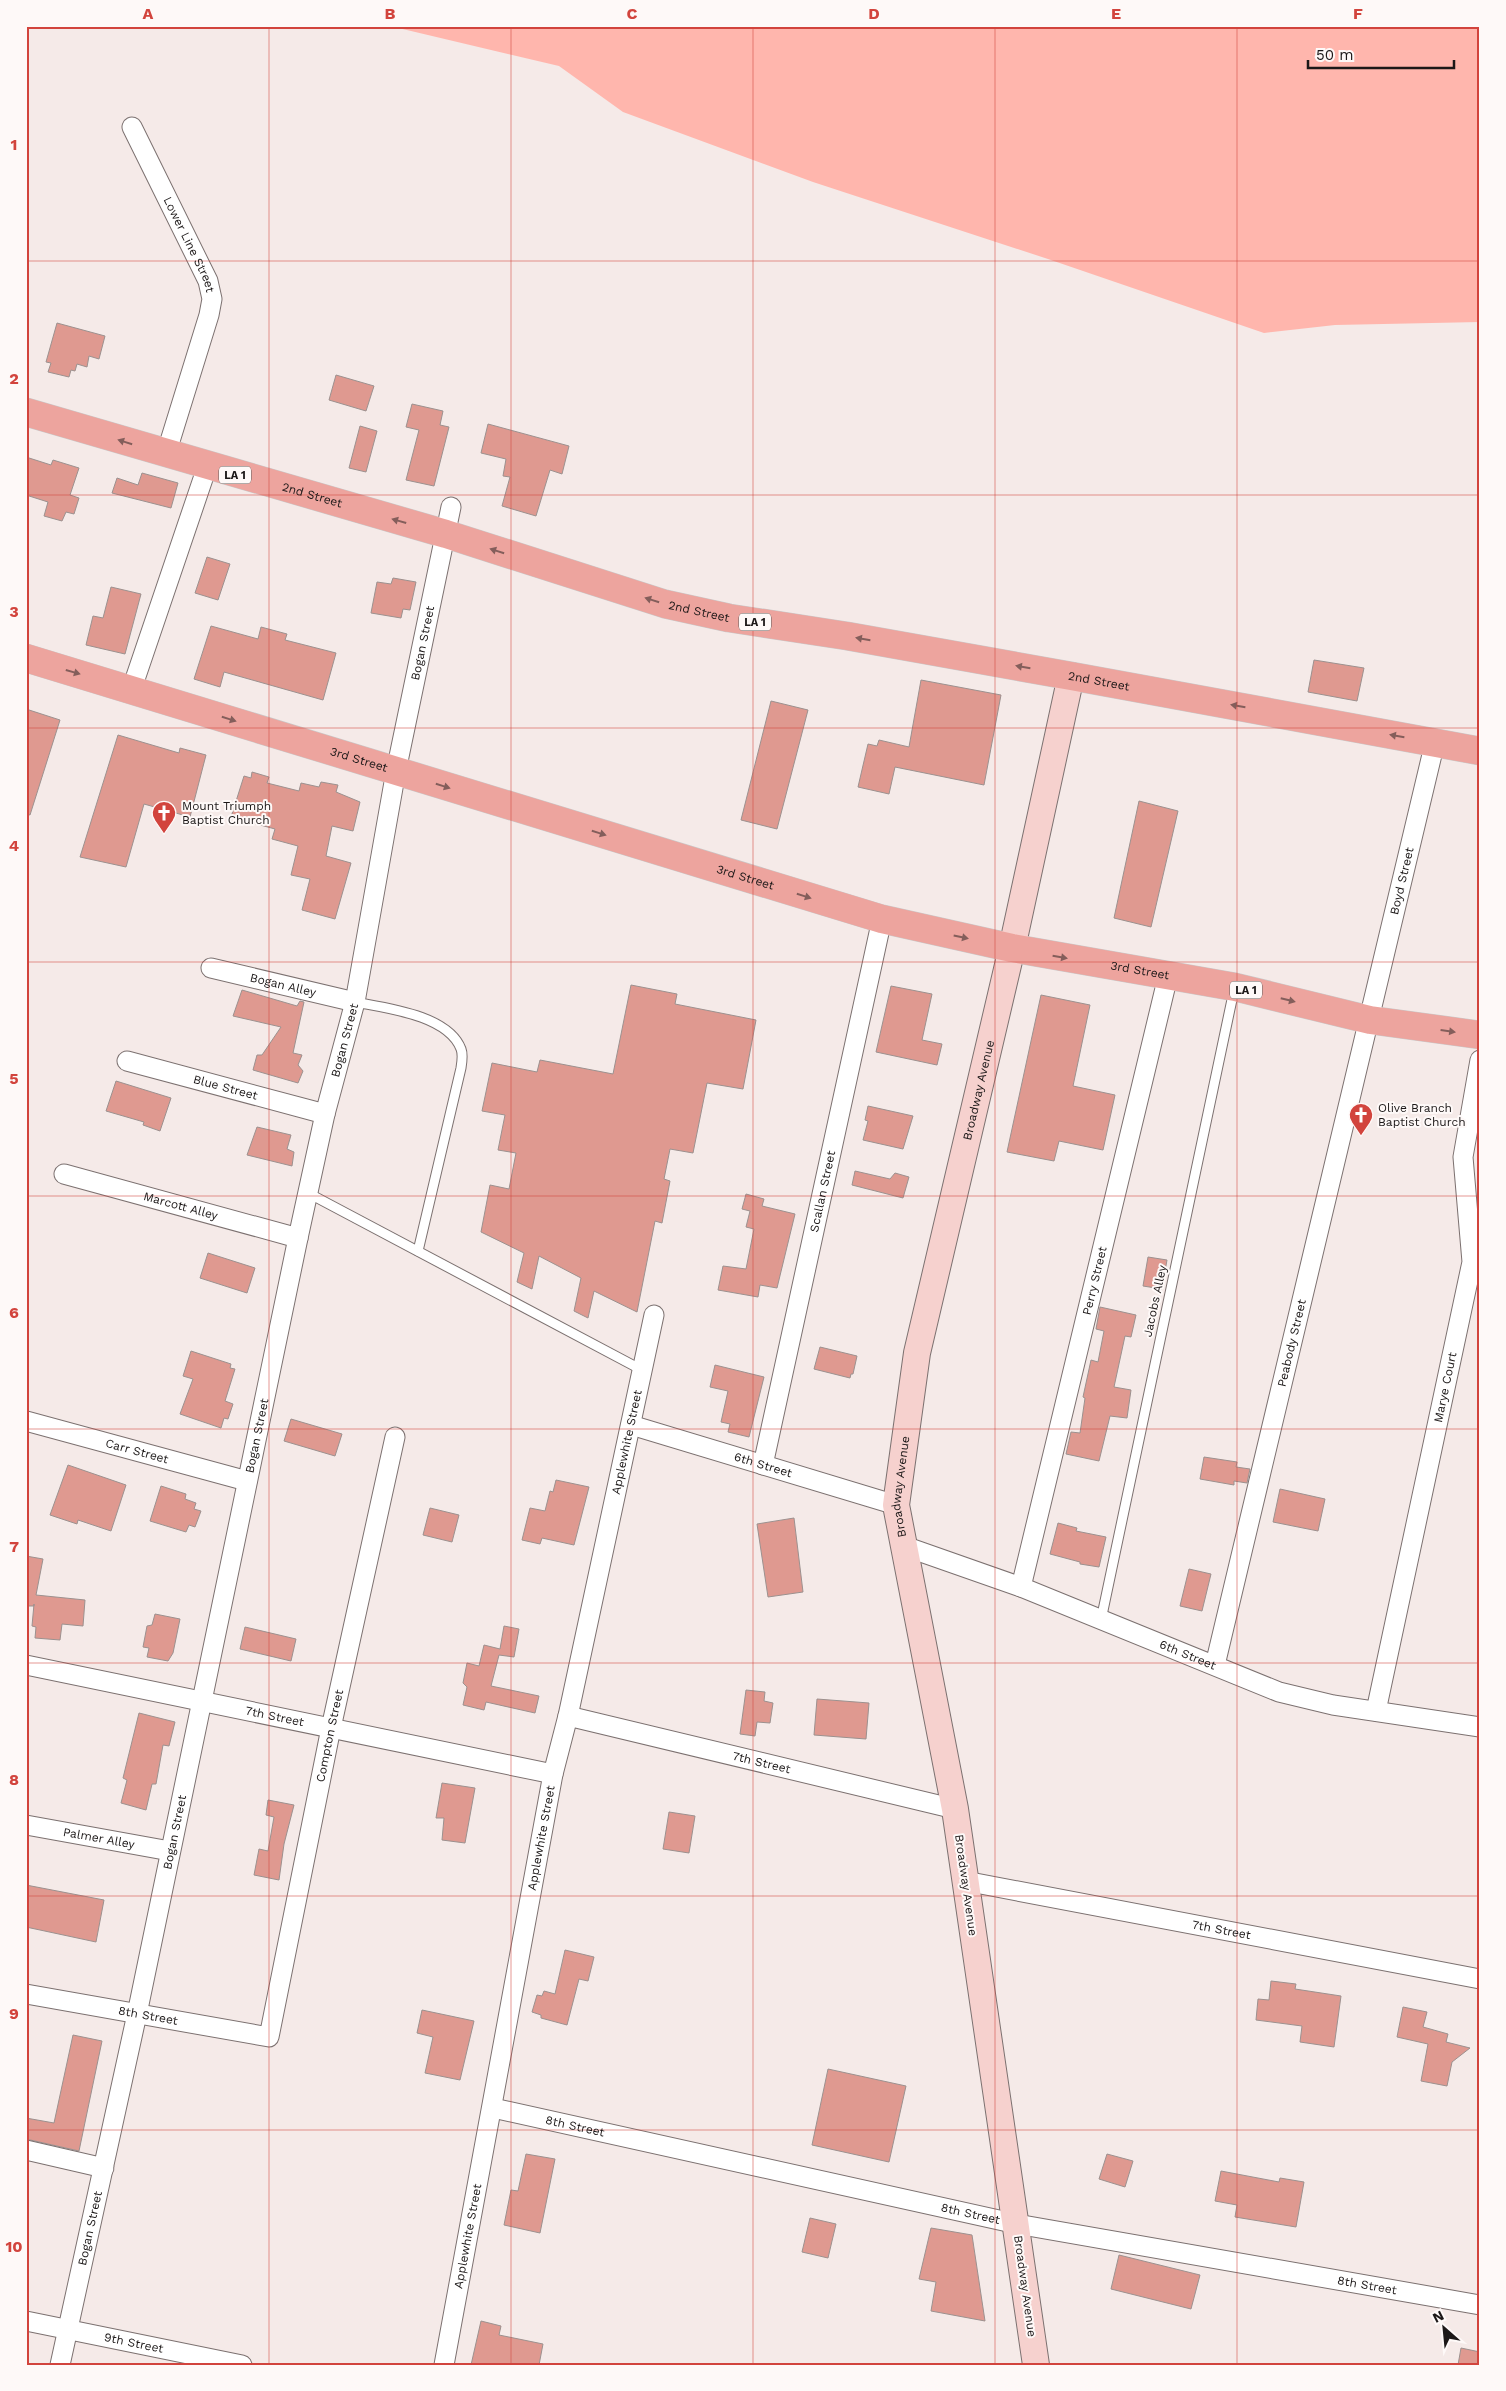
<svg xmlns="http://www.w3.org/2000/svg" width="1506" height="2391" font-family="'Work Sans',sans-serif">
<style>
.water{fill:#ffb6ad}
.building{fill:#df9990;stroke:#9c918f}
.lines{fill:none;stroke-linecap:round;stroke-linejoin:round}
.service-casing{stroke:#7c7170;stroke-width:11}
.minor-casing{stroke:#7c7170;stroke-width:21}
.secondary-casing{stroke:#7c7170;stroke-width:28}
.primary-casing{stroke:#c9c8c8;stroke-width:29}
.service{stroke:#fff;stroke-width:9}
.minor{stroke:#fff;stroke-width:19}
.secondary{stroke:#f6d1ce;stroke-width:26}
.primary{stroke:#eda49e;stroke-width:28}
.oneway{fill:#845e5b}
.grid{fill:none;stroke:#d2443d;stroke-width:1;stroke-opacity:0.55}
.labels{text-anchor:middle;dominant-baseline:central;stroke-width:4;stroke-linejoin:round;paint-order:stroke}
.shield{fill:#fef9f8;stroke:#605c5b;stroke-width:1}
.shield-label{font-size:11px;font-weight:bold;fill:#1c1818}
.street-label{font-size:12px;fill:#1c1818;stroke:#fef9f8}
.poi-label{font-size:12px;fill:#1c1818;stroke:#fef9f8;text-anchor:start}
.neatline{fill:none;stroke:#d2443d;stroke-width:2}
.grid-label{font-size:16px;text-anchor:middle;font-weight:bold;fill:#d2443d}
</style>
<rect width="100%" height="100%" fill="#f5eae8"/>
<polygon class="water" points="390,26 1480,26 1480,322 1335,325 1264,333 1048,259 813,182 623,112 559,66"/>
<g class="building">
<polygon points="57,323 105,336 99,359 89,356 87,367 77,364 75,371 71,370 69,377 48,372 51,363 46,362"/>
<polygon points="336,375 374,386 366,411 329,400"/>
<polygon points="412,404 443,411 440,425 449,427 434,486 406,480 419,430 406,427"/>
<polygon points="488,424 569,446 562,474 550,470 536,516 502,506 510,477 503,476 506,459 481,453"/>
<polygon points="360,426 377,431 366,472 349,468"/>
<polygon points="26,457 51,465 53,460 79,468 70,495 79,498 74,514 66,512 62,521 44,516 48,502 26,495"/>
<polygon points="142,473 178,483 171,508 112,493 117,478 138,485"/>
<polygon points="207,557 230,564 218,600 195,593"/>
<polygon points="393,578 416,582 410,610 403,609 401,618 371,613 377,582 391,584"/>
<polygon points="111,587 141,594 125,654 86,645 93,616 103,618"/>
<polygon points="211,626 258,639 261,627 287,634 285,640 336,653 323,700 224,672 220,687 194,679"/>
<polygon points="1314,660 1364,668 1357,701 1308,692"/>
<polygon points="921,680 1001,695 984,785 895,767 889,794 858,787 868,744 877,746 879,740 909,747"/>
<polygon points="771,701 808,710 777,829 741,820"/>
<polygon points="26,709 60,720 30,815 26,814"/>
<polygon points="118,735 179,753 180,748 206,755 190,817 144,804 126,867 80,857"/>
<polygon points="252,772 269,777 267,783 299,791 301,783 319,787 321,782 338,785 336,792 360,802 353,831 332,826 326,856 351,863 335,919 302,910 310,879 291,875 298,846 272,839 275,829 231,817 244,776 251,778"/>
<polygon points="1139,801 1178,811 1151,927 1114,918"/>
<polygon points="631,985 677,994 675,1004 756,1020 743,1089 707,1083 693,1153 670,1149 664,1179 670,1181 662,1223 655,1221 637,1312 594,1291 588,1318 574,1311 581,1278 539,1256 532,1289 517,1282 524,1253 481,1232 490,1185 509,1189 516,1153 498,1150 505,1115 482,1111 492,1063 537,1072 540,1060 613,1074"/>
<polygon points="891,986 932,994 922,1040 942,1044 937,1065 876,1052"/>
<polygon points="242,990 297,1006 300,1001 304,1002 293,1053 302,1055 298,1065 303,1071 298,1083 253,1070 257,1055 262,1055 281,1027 233,1016"/>
<polygon points="1041,995 1090,1005 1073,1086 1115,1095 1103,1150 1059,1141 1054,1161 1007,1152"/>
<polygon points="116,1081 171,1098 160,1131 143,1125 144,1122 106,1111"/>
<polygon points="868,1106 913,1116 903,1149 863,1140 868,1121 865,1120"/>
<polygon points="257,1127 291,1135 287,1149 294,1152 292,1166 247,1155"/>
<polygon points="855,1171 890,1179 895,1173 909,1177 903,1198 852,1185"/>
<polygon points="746,1194 764,1199 762,1206 795,1214 777,1288 760,1285 758,1297 718,1290 723,1266 746,1269 754,1229 746,1227 750,1211 742,1209"/>
<polygon points="208,1253 255,1268 247,1293 200,1278"/>
<polygon points="1148,1257 1167,1260 1162,1289 1143,1286"/>
<polygon points="1100,1307 1136,1315 1131,1337 1125,1336 1114,1387 1131,1390 1127,1418 1110,1416 1099,1461 1066,1454 1071,1432 1080,1433 1085,1398 1083,1397 1091,1360 1098,1362 1104,1331 1096,1329"/>
<polygon points="820,1347 857,1356 853,1374 851,1374 850,1378 814,1369"/>
<polygon points="191,1351 231,1364 230,1368 235,1369 225,1401 233,1404 228,1419 224,1418 221,1428 180,1414 193,1379 183,1376"/>
<polygon points="715,1365 764,1377 749,1437 728,1432 730,1424 721,1422 728,1391 710,1387"/>
<polygon points="291,1419 342,1434 335,1456 284,1441"/>
<polygon points="1204,1457 1237,1462 1236,1467 1250,1469 1247,1483 1234,1481 1234,1485 1200,1479"/>
<polygon points="68,1465 126,1485 111,1531 78,1520 77,1524 50,1515"/>
<polygon points="556,1480 589,1487 574,1545 542,1538 540,1544 522,1540 530,1508 545,1511 550,1491 553,1492"/>
<polygon points="161,1486 186,1494 185,1499 196,1503 194,1509 201,1511 195,1527 189,1525 186,1532 150,1521"/>
<polygon points="1280,1489 1325,1499 1318,1531 1273,1522"/>
<polygon points="430,1508 459,1515 452,1542 423,1535"/>
<polygon points="794,1518 803,1592 768,1597 757,1524"/>
<polygon points="1058,1523 1077,1528 1076,1531 1106,1537 1099,1567 1080,1564 1080,1562 1050,1554"/>
<polygon points="26,1556 43,1559 36,1595 85,1600 83,1626 62,1624 60,1640 35,1638 36,1627 32,1626 34,1604 34,1606 26,1606"/>
<polygon points="1189,1569 1211,1574 1202,1611 1180,1606"/>
<polygon points="155,1614 180,1619 173,1653 168,1661 147,1657 149,1648 143,1647 147,1626 152,1625"/>
<polygon points="504,1626 519,1629 514,1657 499,1655 491,1686 539,1696 535,1713 486,1702 484,1710 463,1705 467,1687 463,1683 467,1663 479,1666 484,1645 500,1649"/>
<polygon points="245,1627 296,1639 291,1661 240,1649"/>
<polygon points="746,1690 765,1692 764,1701 773,1703 770,1723 757,1722 755,1736 740,1734"/>
<polygon points="817,1699 869,1703 866,1739 814,1735"/>
<polygon points="139,1713 175,1722 169,1746 163,1745 156,1784 152,1784 146,1810 121,1803 127,1780 123,1778"/>
<polygon points="442,1783 475,1788 465,1843 442,1840 444,1818 436,1818"/>
<polygon points="268,1800 294,1805 284,1844 279,1880 254,1875 259,1849 268,1851 274,1817 266,1815"/>
<polygon points="669,1812 695,1816 689,1853 663,1849"/>
<polygon points="26,1885 104,1900 96,1942 26,1927"/>
<polygon points="565,1950 594,1957 588,1981 579,1979 567,2025 541,2018 541,2015 532,2012 537,1995 542,1996 544,1991 555,1994"/>
<polygon points="1271,1981 1296,1984 1295,1989 1341,1996 1334,2047 1300,2042 1302,2026 1256,2020 1258,1999 1269,2000"/>
<polygon points="1403,2007 1427,2012 1423,2027 1448,2034 1446,2042 1470,2048 1452,2062 1447,2086 1421,2081 1428,2044 1397,2037"/>
<polygon points="422,2010 474,2021 460,2080 425,2073 433,2037 417,2033"/>
<polygon points="73,2035 102,2041 79,2151 26,2139 26,2118 54,2123"/>
<polygon points="828,2069 906,2086 889,2162 812,2145"/>
<polygon points="526,2154 555,2159 540,2233 504,2225 511,2190 518,2191"/>
<polygon points="1107,2154 1133,2161 1125,2187 1099,2179"/>
<polygon points="1221,2171 1279,2182 1280,2178 1304,2182 1296,2227 1235,2217 1237,2205 1215,2201"/>
<polygon points="810,2218 836,2224 828,2258 802,2252"/>
<polygon points="931,2228 972,2235 985,2321 931,2311 936,2282 919,2279"/>
<polygon points="1119,2255 1200,2275 1191,2309 1111,2289"/>
<polygon points="481,2321 501,2326 499,2335 543,2344 539,2365 471,2365"/>
<polygon points="1461,2348 1480,2352 1480,2365 1458,2365"/>
</g>
<g class="lines">
<g class="service-casing">
<g id="service">
<path d="M355 1002C386 1008 448 1015 461 1049 463 1054 462 1062 461 1068L418 1251"/>
<polyline points="308,1193 642,1370"/>
<polyline points="1101,1620 1234,990"/>
</g>
</g>
<g class="minor-casing">
<g id="minor">
<path id="s1" d="M132 127 208 281 212 299 209 315 166 454"/>
<polyline points="132,688 207,467"/>
<path id="s2" d="M211 968 355 1002"/>
<path id="s3" d="M127 1061 325 1114"/>
<path id="s4" d="M64 1174 298 1238"/>
<path id="s5" d="M26 1421 247 1481"/>
<path id="s6" d="M631 1425 896 1505"/>
<path id="s7" d="M763 1465 882 919"/>
<path id="s8" d="M904 1546 1021 1587 1279 1692 1333 1705 1480 1727"/>
<path id="s9" d="M1021 1587 1168 976"/>
<path id="s10" d="M26 1665 553 1774"/>
<path id="s11" d="M1215 1665 1435 742"/>
<path id="s12" d="M1376 1711 1472 1262 1463 1157 1480 1060"/>
<path id="s13" d="M568 1716 955 1809"/>
<path id="s14" d="M26 1825 170 1851"/>
<path id="s15" d="M965 1881 1480 1979"/>
<path id="s16" d="M26 1994 269 2037 331 1728 395 1437"/>
<path id="s17" d="M493 2108 1017 2224 1480 2305"/>
<polyline points="26,2150 104,2168"/>
<path id="s18" d="M26 2321 242 2365"/>
<path id="s19" d="M60 2365 137 2014 298 1238 325 1114 355 1002 396 771 451 507"/>
<path id="s20" d="M444 2365 553 1774 568 1716 654 1315"/>
</g>
</g>
<g class="secondary-casing">
<g id="secondary">
<path id="s21" d="M1036 2365 955 1809 896 1505 917 1353 1012 948 1071 676"/>
</g>
</g>
<g class="primary-casing">
<g id="primary">
<path id="s22" d="M26 412 446 534 665 604 729 618 847 636 1071 676 1480 751"/>
<path id="s23" d="M26 658 882 919 1012 948 1235 987 1370 1020 1480 1035"/>
</g>
</g>
<use href="#service" class="service"/>
<use href="#minor" class="minor"/>
<use href="#secondary" class="secondary"/>
<use href="#primary" class="primary"/>
</g>
<defs><path id="oneway-solid" d="M-6-.8H1V-3.2L6.5 0L1 3.2V.8H-6Z" transform="scale(1.25)"/></defs>
<g class="oneway">
<use href="#oneway-solid" transform="translate(125 442) rotate(-163)"/>
<use href="#oneway-solid" transform="translate(399 521) rotate(-164)"/>
<use href="#oneway-solid" transform="translate(497 551) rotate(-162)"/>
<use href="#oneway-solid" transform="translate(652 600) rotate(-162)"/>
<use href="#oneway-solid" transform="translate(863 639) rotate(-170)"/>
<use href="#oneway-solid" transform="translate(1023 667) rotate(-170)"/>
<use href="#oneway-solid" transform="translate(73 672) rotate(16)"/>
<use href="#oneway-solid" transform="translate(1238 706) rotate(-170)"/>
<use href="#oneway-solid" transform="translate(229 719) rotate(17)"/>
<use href="#oneway-solid" transform="translate(1397 736) rotate(-170)"/>
<use href="#oneway-solid" transform="translate(443 786) rotate(17)"/>
<use href="#oneway-solid" transform="translate(599 833) rotate(17)"/>
<use href="#oneway-solid" transform="translate(804 896) rotate(17)"/>
<use href="#oneway-solid" transform="translate(961 937) rotate(12)"/>
<use href="#oneway-solid" transform="translate(1060 957) rotate(10)"/>
<use href="#oneway-solid" transform="translate(1288 1000) rotate(14)"/>
<use href="#oneway-solid" transform="translate(1448 1031) rotate(8)"/>
</g>
<path class="grid" d="M269 26V2365M511 26V2365M753 26V2365M995 26V2365M1237 26V2365M26 261H1480M26 495H1480M26 728H1480M26 962H1480M26 1196H1480M26 1429H1480M26 1663H1480M26 1896H1480M26 2130H1480"/>
<defs>
<g id="church-pin" transform="scale(1.25)"><path d="M0 17L-7.5 6A9.5 9.5 0 1 1 7.5 6Z" fill="#d2443d" stroke="#fef9f8"/><path d="M-1.2-6h2.4v3.5h3.3v2.4h-3.3V6h-2.4V-.1h-3.3v-2.4h3.3Z" fill="#fff"/></g>
</defs>
<g fill-rule="evenodd">
<use href="#church-pin" x="164" y="813"/>
<use href="#church-pin" x="1361" y="1115"/>
</g>
<g class="labels">
<g class="shield">
<rect x="219" y="466.5" width="32" height="17" rx="4"/>
<rect x="739" y="613.5" width="32" height="17" rx="4"/>
<rect x="1230" y="981.5" width="32" height="17" rx="4"/>
</g>
<g class="shield-label">
<text x="235" y="475">LA 1</text>
<text x="755" y="622">LA 1</text>
<text x="1246" y="990">LA 1</text>
</g>
<g class="street-label">
<text stroke="none"><textPath href="#s1" startOffset="131">Lower Line Street</textPath></text>
<text stroke="none"><textPath href="#s22" startOffset="298">2nd Street</textPath></text>
<text stroke="none"><textPath href="#s22" startOffset="702">2nd Street</textPath></text>
<text stroke="none"><textPath href="#s19" startOffset="1760">Bogan Street</textPath></text>
<text stroke="none"><textPath href="#s22" startOffset="1108">2nd Street</textPath></text>
<text stroke="none"><textPath href="#s23" startOffset="348">3rd Street</textPath></text>
<text stroke="none"><textPath href="#s23" startOffset="752">3rd Street</textPath></text>
<text stroke="none"><textPath href="#s11" startOffset="806">Boyd Street</textPath></text>
<text stroke="none"><textPath href="#s23" startOffset="1158">3rd Street</textPath></text>
<text stroke="none"><textPath href="#s2" startOffset="74">Bogan Alley</textPath></text>
<text stroke="none"><textPath href="#s19" startOffset="1355">Bogan Street</textPath></text>
<text stroke="none"><textPath href="#s3" startOffset="102">Blue Street</textPath></text>
<text stroke="none"><textPath href="#s21" startOffset="1295">Broadway Avenue</textPath></text>
<text stroke="none"><textPath href="#s7" startOffset="280">Scallan Street</textPath></text>
<text stroke="none"><textPath href="#s4" startOffset="121">Marcott Alley</textPath></text>
<text stroke="none"><textPath href="#s9" startOffset="315">Perry Street</textPath></text>
<text transform="translate(1155 1301) rotate(-78)">Jacobs Alley</text>
<text stroke="none"><textPath href="#s11" startOffset="331">Peabody Street</textPath></text>
<text stroke="none"><textPath href="#s12" startOffset="331">Marye Court</textPath></text>
<text stroke="none"><textPath href="#s19" startOffset="950">Bogan Street</textPath></text>
<text stroke="none"><textPath href="#s20" startOffset="941">Applewhite Street</textPath></text>
<text stroke="none"><textPath href="#s5" startOffset="115">Carr Street</textPath></text>
<text stroke="none"><textPath href="#s6" startOffset="138">6th Street</textPath></text>
<text stroke="none"><textPath href="#s21" startOffset="890">Broadway Avenue</textPath></text>
<text stroke="none"><textPath href="#s8" startOffset="304">6th Street</textPath></text>
<text stroke="none"><textPath href="#s10" startOffset="254">7th Street</textPath></text>
<text stroke="none"><textPath href="#s16" startOffset="554">Compton Street</textPath></text>
<text stroke="none"><textPath href="#s13" startOffset="199">7th Street</textPath></text>
<text stroke="none"><textPath href="#s19" startOffset="545">Bogan Street</textPath></text>
<text stroke="none"><textPath href="#s14" startOffset="74">Palmer Alley</textPath></text>
<text stroke="none"><textPath href="#s20" startOffset="536">Applewhite Street</textPath></text>
<text transform="translate(966 1885) rotate(82)">Broadway Avenue</text>
<text stroke="none"><textPath href="#s15" startOffset="261">7th Street</textPath></text>
<text stroke="none"><textPath href="#s16" startOffset="124">8th Street</textPath></text>
<text stroke="none"><textPath href="#s17" startOffset="84">8th Street</textPath></text>
<text stroke="none"><textPath href="#s17" startOffset="489">8th Street</textPath></text>
<text stroke="none"><textPath href="#s19" startOffset="140">Bogan Street</textPath></text>
<text stroke="none"><textPath href="#s20" startOffset="131">Applewhite Street</textPath></text>
<text transform="translate(1025 2286) rotate(82)">Broadway Avenue</text>
<text stroke="none"><textPath href="#s17" startOffset="892">8th Street</textPath></text>
<text stroke="none"><textPath href="#s18" startOffset="110">9th Street</textPath></text>
</g>
<g class="poi-label">
<text x="182" y="806">Mount Triumph<tspan x="182" dy="14">Baptist Church</tspan></text>
<text x="1378" y="1108">Olive Branch<tspan x="1378" dy="14">Baptist Church</tspan></text>
</g>
</g>
<rect width="1506" height="2391" fill="none" stroke="#fef9f8" stroke-width="55"/>
<g transform="translate(1444 2328) rotate(333)" stroke="#fef9f8" stroke-width="4" paint-order="stroke">
<path d="M0-4L9 19L0 12L-9 19Z" fill="#1c1818"/>
<text y="-8" font-size="14" font-weight="bold" text-anchor="middle" fill="#1c1818">N</text>
</g>
<path d="M1308 60v8h146v-8" fill="none" stroke="#1c1818" stroke-width="2.5"/>
<text x="1316" y="60" font-size="15" fill="#1c1818" stroke="#fef9f8" stroke-width="4" paint-order="stroke">50 m</text>
<rect x="28" y="28" width="1450" height="2336" class="neatline"/>
<g class="grid-label">
<text x="148" y="19">A</text>
<text x="390" y="19">B</text>
<text x="632" y="19">C</text>
<text x="874" y="19">D</text>
<text x="1116" y="19">E</text>
<text x="1358" y="19">F</text>
<text x="14" y="150">1</text>
<text x="14" y="384">2</text>
<text x="14" y="617">3</text>
<text x="14" y="851">4</text>
<text x="14" y="1084">5</text>
<text x="14" y="1318">6</text>
<text x="14" y="1552">7</text>
<text x="14" y="1785">8</text>
<text x="14" y="2019">9</text>
<text x="14" y="2252">10</text>
</g>
</svg>
